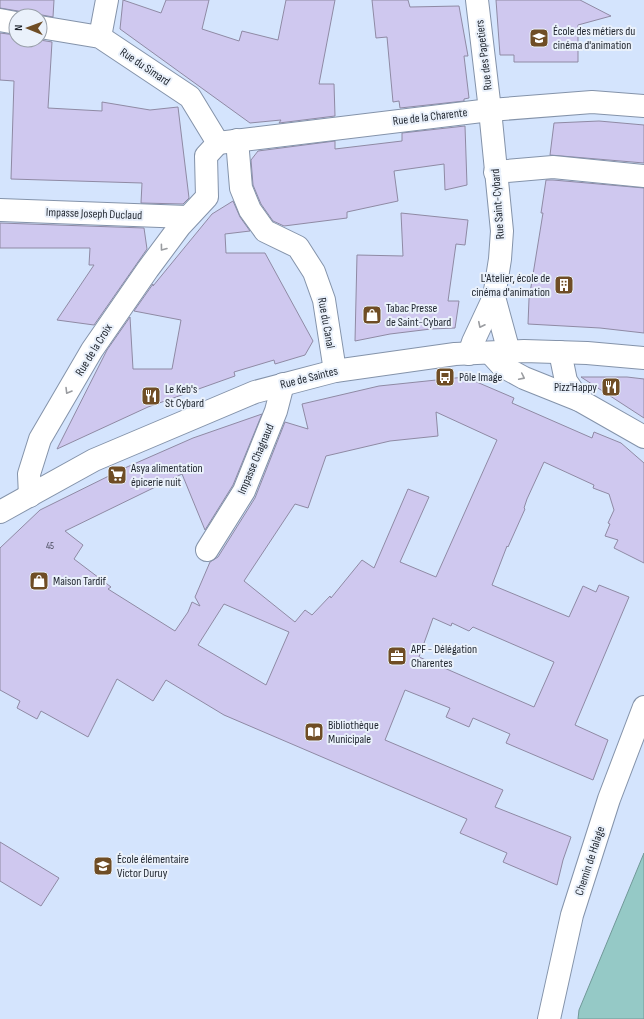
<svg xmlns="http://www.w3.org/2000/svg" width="644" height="1019" font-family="'Sofia Sans Condensed',sans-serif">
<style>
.water{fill:#95c9c6;stroke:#719898}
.building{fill:#cfc8ef;stroke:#8f8aa4;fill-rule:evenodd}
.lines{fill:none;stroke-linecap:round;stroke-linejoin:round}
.minor-casing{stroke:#8493aa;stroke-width:24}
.major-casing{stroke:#8493aa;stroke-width:24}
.minor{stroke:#fff;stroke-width:22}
.major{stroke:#fff;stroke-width:22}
.oneway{stroke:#9a9ca0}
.labels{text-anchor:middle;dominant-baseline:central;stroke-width:4;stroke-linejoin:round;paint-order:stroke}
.number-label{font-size:10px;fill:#4a4d5e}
.poi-label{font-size:12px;fill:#1e242d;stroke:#eaf1fb;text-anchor:start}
.street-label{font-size:12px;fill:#1e242d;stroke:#eaf1fb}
</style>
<rect width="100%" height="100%" fill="#d4e4fd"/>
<polygon class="water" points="644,853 644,1019 578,1019 579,1010"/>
<g class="building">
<polygon points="0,0 54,0 53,17 42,15 26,16 24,13 18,11 0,8"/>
<polygon points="123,0 161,13 166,0 209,0 202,29 239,41 242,31 278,40 286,0 335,0 319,84 334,84 335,116 279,123 281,120 250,123 120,29"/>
<polygon points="372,0 408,0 410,7 459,6 468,56 464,56 469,98 464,99 464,101 400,108 399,101 393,102 387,37 376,38"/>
<polygon points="496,0 580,0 611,16 578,25 578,62 514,62 514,55 500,55"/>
<polygon points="0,33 16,35 16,40 40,40 52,42 48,108 102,111 102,102 150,110 178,107 189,198 183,204 141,203 142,183 11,179 14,81 0,80"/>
<polygon points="599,121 644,125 644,163 550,155 554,123"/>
<polygon points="465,126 467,185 445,190 444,164 394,171 398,201 347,212 347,218 284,226 273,221 261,204 253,185 251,160 258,151 335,141 335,149 402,141 402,133"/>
<polygon points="546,180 553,180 644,188 644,333 600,328 528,324 529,299 543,213 541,213"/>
<polygon points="233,201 240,217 250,231 225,234 226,253 265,253 313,341 305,355 275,364 274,360 234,372 235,376 148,407 57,449 107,350 130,317 133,369 172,369 181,320 134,311 153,284 153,286 212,214"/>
<polygon points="401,213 468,220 465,245 456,244 448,301 459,301 455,328 431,329 390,334 355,341 357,255 403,256"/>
<polygon points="0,223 144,228 147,249 94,325 57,320 94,265 89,265 90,248 0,248"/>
<path d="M465 377 514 398 512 403 592 438 594 432 621 443 644 463V563L614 548 618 540 605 536 610 524 608 523 614 510 609 494 593 488 594 485 544 462 527 499 524 508 525 509 508 547 507 546 492 585 569 617 583 586 596 592 599 585 629 597 575 725 608 740 593 780 506 743 510 734 473 718 469 727 446 717 450 708 405 690 385 740 503 790 495 807 571 837 563 860 557 885 503 862 507 853 460 833 467 819 224 715 166 680 153 701 117 679 88 737 41 711 37 719 17 708 20 701 0 690V548L40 510 127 467 193 438 262 414 233 485 205 530 182 474 65 531 83 545 74 559 111 587 108 589 175 631 188 612 192 602 200 606 195 597 210 562 218 557 255 498 285 422 308 429 302 404 379 386ZM436 412 497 440 436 577 400 562 429 497 408 489 374 568 362 560 331 598 330 596 312 615 305 610 295 622 244 581 295 504 308 508 326 456 390 441 438 436ZM224 604 289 632 266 685 198 645ZM433 618 451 626 452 623 469 631 473 627 554 662 534 707 419 657Z"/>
<polygon points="581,377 627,377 644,379 644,418"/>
<polygon points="0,842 59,878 41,906 0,881"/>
</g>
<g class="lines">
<g class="minor-casing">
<g id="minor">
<polyline points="0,20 16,23"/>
<polyline points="40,27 100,37 190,97 218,143"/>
<polyline points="100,37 107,0"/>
<polyline points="237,140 241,188 250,210 265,231 298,247 314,272 324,300 335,371"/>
<polyline points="218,143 490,110 592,102 644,106"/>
<polyline points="495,172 553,167 644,176"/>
<polyline points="0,210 187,217"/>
<polyline points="494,297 509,352"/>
<polyline points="560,352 566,381 579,400"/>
<polyline points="469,354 473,342 494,297 500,259 502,231 490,110 477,0"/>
<polyline points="491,354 502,366 524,378 579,400 644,437"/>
<polyline points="30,496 29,474 40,439 92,350 148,269 180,226 207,197 206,156 218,143"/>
<polyline points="207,550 244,491 276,411 283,384"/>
<polyline points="549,1019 572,915 609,799 644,707"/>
</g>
</g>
<g class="major-casing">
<polyline id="major" points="0,512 94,460 255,392 335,371 455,354 524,351 587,353 644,358"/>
</g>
<use href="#minor" class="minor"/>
<use href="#major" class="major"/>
</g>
<defs><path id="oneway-chevron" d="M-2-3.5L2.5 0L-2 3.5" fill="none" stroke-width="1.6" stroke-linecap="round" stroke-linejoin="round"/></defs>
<g class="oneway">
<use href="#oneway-chevron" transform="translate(163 248) rotate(127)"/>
<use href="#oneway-chevron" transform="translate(481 325) rotate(116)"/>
<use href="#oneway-chevron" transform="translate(522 377) rotate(26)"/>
<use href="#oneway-chevron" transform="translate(68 391) rotate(121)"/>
</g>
<defs>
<g id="university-square" transform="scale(1)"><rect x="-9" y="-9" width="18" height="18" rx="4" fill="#6f4d25" stroke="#eaf1fb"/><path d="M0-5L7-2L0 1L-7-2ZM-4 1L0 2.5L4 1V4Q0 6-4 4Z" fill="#fff"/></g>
<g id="building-square" transform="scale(1)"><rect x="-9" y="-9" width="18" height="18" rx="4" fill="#6f4d25" stroke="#eaf1fb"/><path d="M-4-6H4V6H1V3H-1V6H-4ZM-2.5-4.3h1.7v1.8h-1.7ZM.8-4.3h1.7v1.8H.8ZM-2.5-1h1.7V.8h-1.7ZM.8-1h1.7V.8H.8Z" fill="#fff"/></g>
<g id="shop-square" transform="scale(1)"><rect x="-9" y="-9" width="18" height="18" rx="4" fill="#6f4d25" stroke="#eaf1fb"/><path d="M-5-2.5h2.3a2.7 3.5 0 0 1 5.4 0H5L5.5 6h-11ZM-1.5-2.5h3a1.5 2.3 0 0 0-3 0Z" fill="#fff"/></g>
<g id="bus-square" transform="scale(1)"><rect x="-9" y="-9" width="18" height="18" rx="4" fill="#6f4d25" stroke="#eaf1fb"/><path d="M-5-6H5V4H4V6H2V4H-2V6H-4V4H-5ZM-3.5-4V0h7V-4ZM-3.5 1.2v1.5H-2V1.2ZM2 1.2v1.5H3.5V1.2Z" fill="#fff"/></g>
<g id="restaurant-square" transform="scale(1)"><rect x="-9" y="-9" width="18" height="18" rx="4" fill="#6f4d25" stroke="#eaf1fb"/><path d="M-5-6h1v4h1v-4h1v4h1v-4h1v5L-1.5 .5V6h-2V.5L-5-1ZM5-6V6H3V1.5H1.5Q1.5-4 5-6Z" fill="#fff"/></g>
<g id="supermarket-square" transform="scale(1)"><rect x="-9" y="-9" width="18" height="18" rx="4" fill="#6f4d25" stroke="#eaf1fb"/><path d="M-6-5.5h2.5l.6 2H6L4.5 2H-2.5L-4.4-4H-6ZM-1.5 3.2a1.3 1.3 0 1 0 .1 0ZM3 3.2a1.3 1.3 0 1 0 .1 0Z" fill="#fff"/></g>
<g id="office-square" transform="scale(1)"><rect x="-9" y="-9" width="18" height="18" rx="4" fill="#6f4d25" stroke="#eaf1fb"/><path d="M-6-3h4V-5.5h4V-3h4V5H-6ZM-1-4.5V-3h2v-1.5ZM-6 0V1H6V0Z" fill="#fff"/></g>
<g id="library-square" transform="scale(1)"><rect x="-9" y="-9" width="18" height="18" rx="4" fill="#6f4d25" stroke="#eaf1fb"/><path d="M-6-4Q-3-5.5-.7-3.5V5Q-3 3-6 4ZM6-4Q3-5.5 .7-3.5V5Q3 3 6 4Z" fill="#fff"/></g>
<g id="school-square" transform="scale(1)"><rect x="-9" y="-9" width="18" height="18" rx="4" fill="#6f4d25" stroke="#eaf1fb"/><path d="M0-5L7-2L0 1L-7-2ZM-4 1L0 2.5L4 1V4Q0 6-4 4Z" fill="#fff"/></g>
</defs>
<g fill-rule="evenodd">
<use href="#university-square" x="539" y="38"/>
<use href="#building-square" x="564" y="285"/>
<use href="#shop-square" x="372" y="315"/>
<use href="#bus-square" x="445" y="377"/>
<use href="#restaurant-square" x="611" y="387"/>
<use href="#restaurant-square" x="151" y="396"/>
<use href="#supermarket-square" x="117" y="475"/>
<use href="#shop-square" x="39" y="581"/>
<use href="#office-square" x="397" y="656"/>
<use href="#library-square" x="314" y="732"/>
<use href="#school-square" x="103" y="866"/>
</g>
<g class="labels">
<g class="number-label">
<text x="50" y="546">45</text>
</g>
<g class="poi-label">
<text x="553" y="31">École des métiers du<tspan x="553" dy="14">cinéma d'animation</tspan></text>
<text x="550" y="278" text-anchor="end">L'Atelier, école de<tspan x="550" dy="14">cinéma d'animation</tspan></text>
<text x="386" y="308">Tabac Presse<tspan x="386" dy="14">de Saint-Cybard</tspan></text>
<text x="459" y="377">Pôle Image</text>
<text x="597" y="387" text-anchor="end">Pizz'Happy</text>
<text x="165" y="389">Le Keb's<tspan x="165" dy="14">St Cybard</tspan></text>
<text x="131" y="468">Asya alimentation<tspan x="131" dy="14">épicerie nuit</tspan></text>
<text x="53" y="581">Maison Tardif</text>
<text x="411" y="649">APF - Délégation<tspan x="411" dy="14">Charentes</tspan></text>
<text x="328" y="725">Bibliothèque<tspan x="328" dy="14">Municipale</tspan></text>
<text x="117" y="859">École élémentaire<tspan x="117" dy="14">Victor Duruy</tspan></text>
</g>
<g class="street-label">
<text transform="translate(484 55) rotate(-97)">Rue des Papetiers</text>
<text transform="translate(145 67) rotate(34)">Rue du Simard</text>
<text transform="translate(430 117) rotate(-7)">Rue de la Charente</text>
<text transform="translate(498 204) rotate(-94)">Rue Saint-Cybard</text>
<text transform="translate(94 214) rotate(2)">Impasse Joseph Duclaud</text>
<text transform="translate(326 323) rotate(80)">Rue du Canal</text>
<text transform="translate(94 350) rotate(-58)">Rue de la Croix</text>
<text transform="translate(309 378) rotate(-14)">Rue de Saintes</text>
<text transform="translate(256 459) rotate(-67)">Impasse Chagnaud</text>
<text transform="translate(590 861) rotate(-72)">Chemin de Halage</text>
</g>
</g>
<g transform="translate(28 28) rotate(271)"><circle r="19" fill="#eaf1fb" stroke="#989fa9"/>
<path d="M0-3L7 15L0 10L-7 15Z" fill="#6f4d25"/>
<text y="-6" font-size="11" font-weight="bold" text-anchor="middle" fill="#1e242d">N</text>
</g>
</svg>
